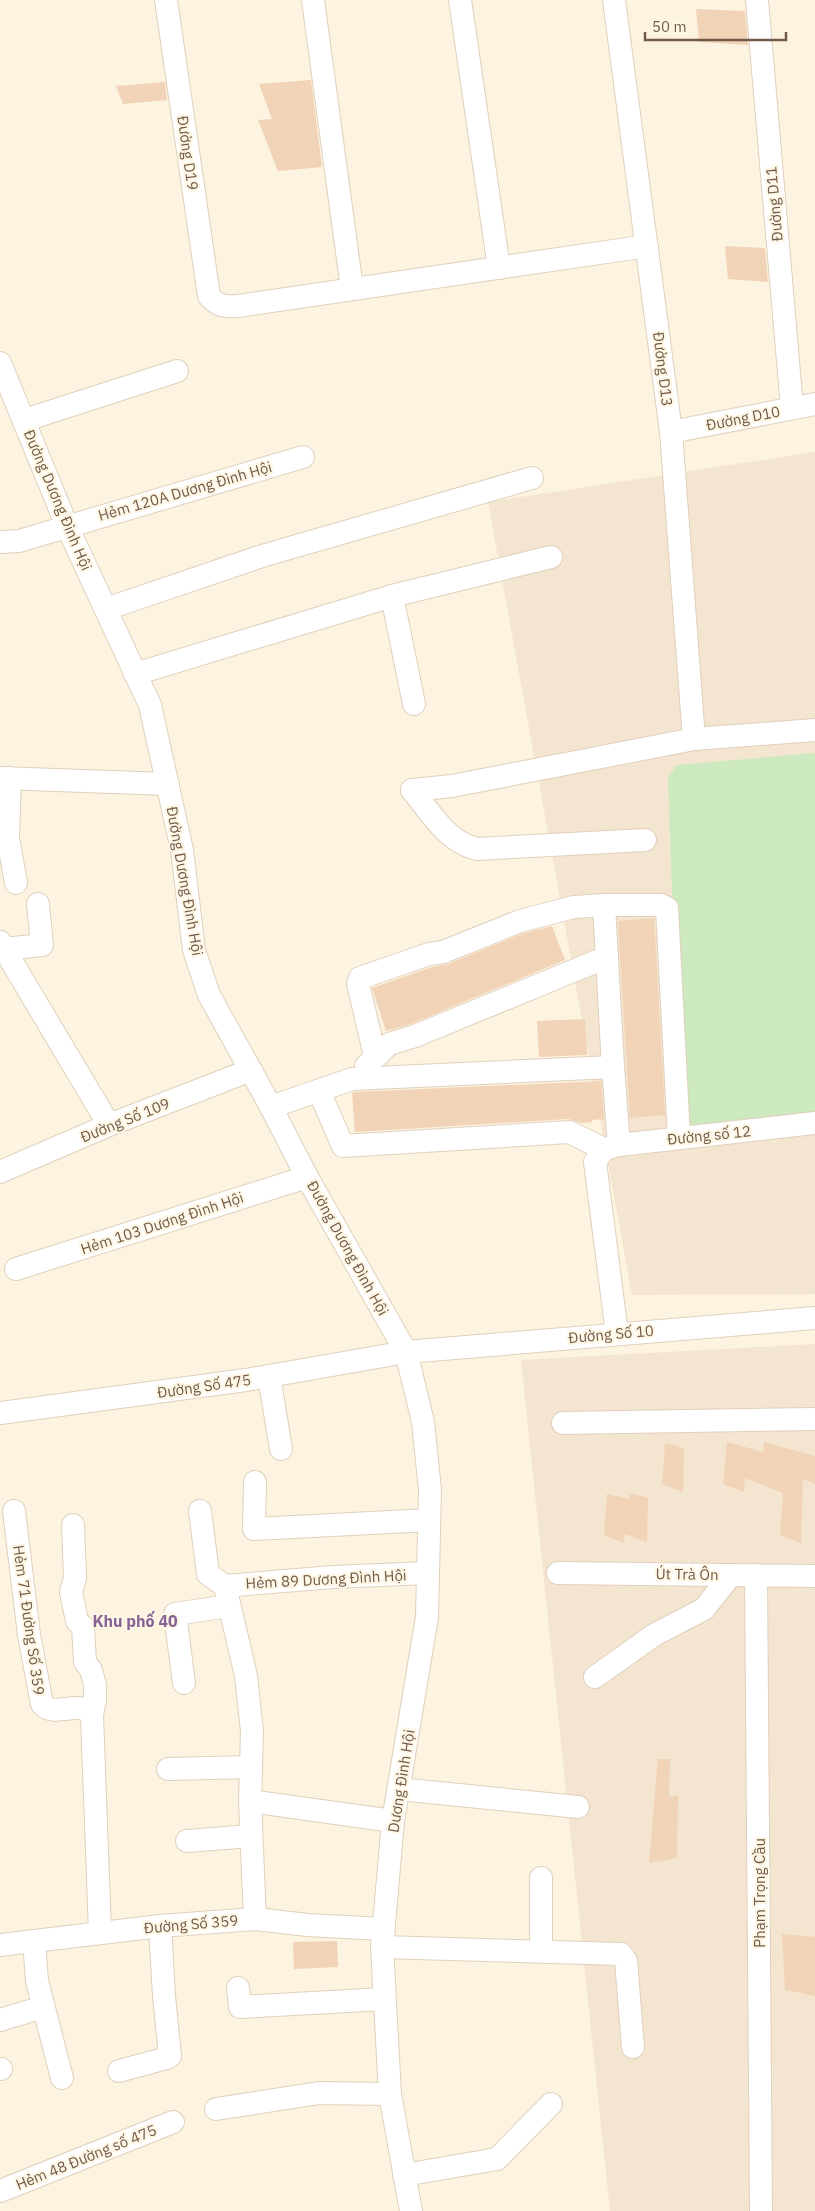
<svg xmlns="http://www.w3.org/2000/svg" width="815" height="2211" font-family="'IBM Plex Sans',sans-serif">
<style>
.residential{fill:#f3e5cf}
.green{fill:#cde9c0}
.building{fill:#f1d3b8}
.lines{fill:none;stroke-linecap:round;stroke-linejoin:round}
.minor-casing{stroke:#e0d0bd;stroke-width:24}
.minor{stroke:#fff;stroke-width:22}
.labels{text-anchor:middle;dominant-baseline:central;stroke-width:4.5;stroke-linejoin:round;paint-order:stroke}
.street-label{font-size:15px;fill:#725a48;stroke:#fff7e6}
.neighbourhood-label{font-size:16px;font-weight:bold;fill:#886496;stroke:#fff7e6}
</style>
<rect width="100%" height="100%" fill="#fcf3e0"/>
<g class="residential">
<polygon points="815,452 815,1294 632,1295 488,502"/>
<polygon points="815,1344 815,2211 610,2211 521,1360"/>
</g>
<polygon class="green" points="815,753 815,1113 692,1128 680,1123 668,778 677,765"/>
<g class="building">
<polygon points="696,9 745,11 748,45 699,42"/>
<polygon points="311,80 322,167 278,171 258,120 272,119 259,84"/>
<polygon points="165,82 167,100 123,104 116,86"/>
<polygon points="725,246 765,248 768,282 728,279"/>
<polygon points="654,918 665,1115 630,1118 618,921"/>
<polygon points="552,926 565,960 411,1024 386,1031 372,988 432,967 448,964 524,933"/>
<polygon points="585,1019 587,1055 539,1057 537,1021"/>
<polygon points="601,1081 604,1119 592,1120 592,1122 581,1123 568,1119 355,1132 352,1093 354,1092"/>
<polygon points="727,1442 763,1452 764,1442 815,1456 815,1484 803,1479 801,1543 780,1535 783,1493 745,1478 744,1492 723,1484"/>
<polygon points="665,1443 684,1448 683,1492 662,1484"/>
<polygon points="629,1493 648,1498 647,1542 625,1534 624,1543 604,1535 607,1494 629,1499"/>
<polygon points="658,1759 670,1759 669,1797 678,1795 677,1858 649,1863"/>
<polygon points="782,1934 815,1937 815,1996 785,1990"/>
<polygon points="337,1941 338,1967 294,1969 293,1942"/>
</g>
<g class="lines">
<g class="minor-casing">
<g id="minor">
<path d="M166 0 209 296C218 306 224 307 238 306L647 246"/>
<polyline points="313,0 352,289"/>
<polyline points="460,0 499,268"/>
<polyline points="614,0 671,432 694,739"/>
<polyline points="757,0 792,408"/>
<polyline points="0,363 67,526 150,705 182,850 194,950 209,995 271,1107 307,1177 406,1352 423,1422 430,1490 427,1617 393,1821 382,1947 390,2094 411,2211"/>
<polyline points="25,420 177,371"/>
<polyline points="671,432 815,404"/>
<polyline points="0,542 19,541 303,457"/>
<polyline points="392,596 414,704"/>
<polyline points="106,609 262,556 532,478"/>
<polyline points="135,674 392,596 551,557"/>
<polyline points="0,778 168,784"/>
<polyline points="10,778 8,838 16,883"/>
<polyline points="412,790 452,786 694,739 815,730"/>
<path d="M412 790C431 813 447 842 477 849L645 840"/>
<polyline points="604,905 661,905 667,908 679,1138"/>
<polyline points="0,942 109,1125"/>
<polyline points="4,949 42,945 38,904"/>
<polyline points="375,1056 358,984 360,978 429,954 443,952 520,921 574,907 604,905 613,1067 619,1145"/>
<polyline points="366,1066 389,1044 415,1036 607,957"/>
<polyline points="319,1091 343,1146 569,1132 604,1149"/>
<polyline points="271,1107 352,1079 613,1067"/>
<polyline points="604,1149 595,1162 617,1334"/>
<polyline points="605,1149 619,1145 815,1123"/>
<polyline points="0,1172 109,1125 251,1070"/>
<polyline points="16,1269 307,1177"/>
<polyline points="269,1376 281,1449"/>
<polyline points="0,1413 246,1380 406,1352 815,1318"/>
<polyline points="563,1423 815,1419"/>
<polyline points="255,1482 254,1529 429,1520"/>
<path d="M14 1511 29 1635 42 1704C53 1719 80 1698 92 1715"/>
<polyline points="200,1511 208,1574 225,1586 333,1577 428,1573"/>
<polyline points="73,1525 75,1578 71,1592 77,1621 83,1627 85,1662 91,1670 95,1685 95,1700 92,1715 100,1933"/>
<polyline points="558,1573 815,1576"/>
<polyline points="756,1575 761,2211"/>
<polyline points="225,1586 246,1676 252,1731 250,1801 393,1821"/>
<polyline points="595,1677 654,1635 704,1609 731,1575"/>
<polyline points="184,1683 175,1614 229,1606"/>
<polyline points="168,1769 251,1767"/>
<polyline points="399,1789 578,1807"/>
<polyline points="250,1801 255,1919"/>
<polyline points="187,1841 251,1836"/>
<polyline points="34,1941 37,1981 62,2078"/>
<polyline points="0,1945 160,1926 255,1919 308,1925 383,1929"/>
<polyline points="382,1947 621,1954 626,1961 633,2047"/>
<polyline points="541,1951 541,1878"/>
<polyline points="238,1988 240,2007 384,1999"/>
<polyline points="0,2020 43,2007"/>
<polyline points="0,2069 1,2069"/>
<polyline points="119,2071 167,2058 170,2056 164,1996 160,1926"/>
<polyline points="216,2109 319,2093 390,2094"/>
<polyline points="404,2175 497,2159 551,2104"/>
<polyline points="0,2191 173,2122"/>
</g>
</g>
<use href="#minor" class="minor"/>
</g>
<g class="labels">
<g class="street-label">
<text transform="translate(188 153) rotate(82)">Đường D19</text>
<text transform="translate(774 204) rotate(-95)">Đường D11</text>
<text transform="translate(663 369) rotate(83)">Đường D13</text>
<text transform="translate(743 418) rotate(-11)">Đường D10</text>
<text transform="translate(185 491) rotate(-16)">Hẻm 120A Dương Đình Hội</text>
<text transform="translate(58 500) rotate(67)">Đường Dương Đình Hội</text>
<text transform="translate(185 881) rotate(80)">Đường Dương Đình Hội</text>
<text transform="translate(125 1120) rotate(-22)">Đường Số 109</text>
<text transform="translate(709 1135) rotate(-6)">Đường số 12</text>
<text transform="translate(162 1223) rotate(-18)">Hẻm 103 Dương Đình Hội</text>
<text transform="translate(348 1248) rotate(61)">Đường Dương Đình Hội</text>
<text transform="translate(611 1334) rotate(-5)">Đường Số 10</text>
<text transform="translate(204 1386) rotate(-8)">Đường Số 475</text>
<text transform="translate(687 1574) rotate(1)">Út Trà Ôn</text>
<text transform="translate(326 1579) rotate(-3)">Hẻm 89 Dương Đình Hội</text>
<text transform="translate(29 1620) rotate(82)">Hẻm 71 Đường Số 359</text>
<text transform="translate(401 1781) rotate(-81)">Dương Đình Hội</text>
<text transform="translate(759 1893) rotate(-90)">Phạm Trọng Cầu</text>
<text transform="translate(191 1924) rotate(-5)">Đường Số 359</text>
<text transform="translate(86 2157) rotate(-22)">Hẻm 48 Đường số 475</text>
</g>
<g class="neighbourhood-label">
<text x="135" y="1621">Khu phố 40</text>
</g>
</g>
<path d="M645 32v8h141v-8" fill="none" stroke="#725a48" stroke-width="2.5"/>
<text x="652" y="32" font-size="15" fill="#725a48" stroke="#fff7e6" stroke-width="4" paint-order="stroke">50 m</text>
</svg>
